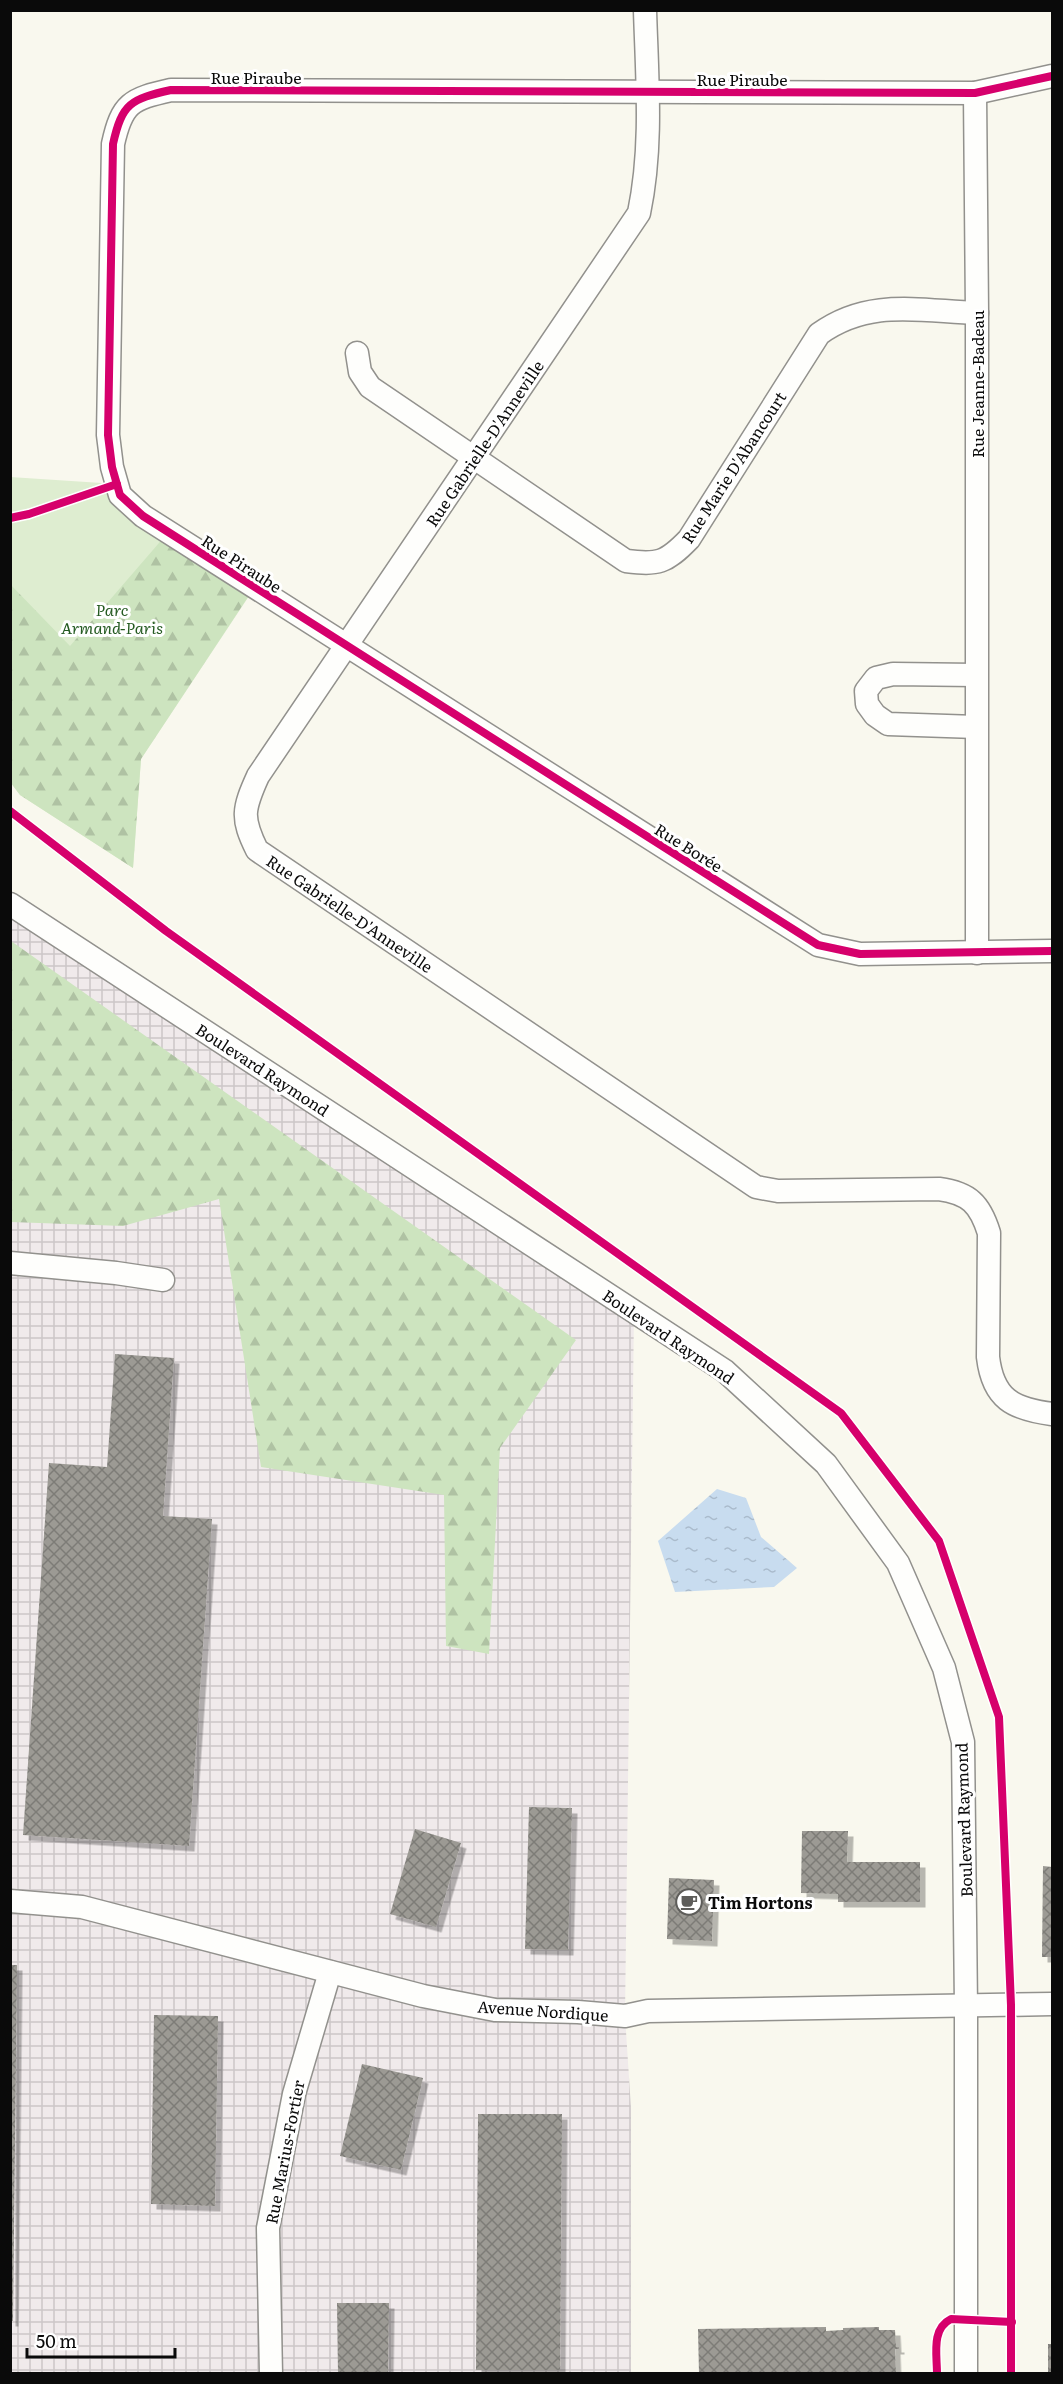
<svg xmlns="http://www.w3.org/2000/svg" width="1063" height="2384" font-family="Literata,serif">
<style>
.industrial{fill:url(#industrial-grid)}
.grass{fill:#deedd0}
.forest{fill:url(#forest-firs)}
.water{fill:url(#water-ripples)}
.building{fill:url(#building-cross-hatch);filter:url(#shadow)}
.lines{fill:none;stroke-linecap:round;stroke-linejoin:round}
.minor-casing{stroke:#92918d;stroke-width:25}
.minor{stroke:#fefefc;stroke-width:22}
.cycleway-casing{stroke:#fff;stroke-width:11}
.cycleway{stroke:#d6006c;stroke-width:8}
.labels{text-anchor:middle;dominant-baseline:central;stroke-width:6;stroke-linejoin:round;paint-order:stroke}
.street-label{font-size:16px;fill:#0a0a0a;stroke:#fff}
.park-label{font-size:16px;font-style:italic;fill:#255b22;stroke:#fff}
.poi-label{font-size:16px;font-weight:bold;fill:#0a0a0a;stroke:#fff;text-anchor:start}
</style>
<defs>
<pattern id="industrial-grid" width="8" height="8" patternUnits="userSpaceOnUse" patternTransform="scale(1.5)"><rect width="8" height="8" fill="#f0eaeb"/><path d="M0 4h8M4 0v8" fill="none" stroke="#ccc7c8"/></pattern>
<pattern id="forest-firs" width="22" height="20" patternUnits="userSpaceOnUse" patternTransform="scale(1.5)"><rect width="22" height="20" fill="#cde4bf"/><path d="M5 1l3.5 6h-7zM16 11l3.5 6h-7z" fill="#afc2a3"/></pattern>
<pattern id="water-ripples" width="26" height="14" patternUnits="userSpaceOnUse" patternTransform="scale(1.5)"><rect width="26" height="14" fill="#c8dcef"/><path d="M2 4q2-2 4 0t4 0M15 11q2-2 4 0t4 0" fill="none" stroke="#abc"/></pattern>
<pattern id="building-cross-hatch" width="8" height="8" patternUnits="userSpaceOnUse" patternTransform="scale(1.5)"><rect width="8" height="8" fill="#9c9a94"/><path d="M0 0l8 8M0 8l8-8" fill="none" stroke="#7d7c77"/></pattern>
<filter id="shadow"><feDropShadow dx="5.5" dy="5.5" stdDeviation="0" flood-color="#0004"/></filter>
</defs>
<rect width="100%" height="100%" fill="#f9f8ee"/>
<polygon class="industrial" points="10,904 634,1312 625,2016 631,2108 631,2373 11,2373"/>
<polygon class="grass" points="10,477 117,484 255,587 141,759 133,868 20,795 11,783"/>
<g class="forest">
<polygon points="165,536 250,594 141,759 133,868 20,795 11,783 10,584 70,646"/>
<polygon points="11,941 576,1340 500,1448 489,1654 446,1646 444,1495 261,1467 219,1199 123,1226 11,1222"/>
</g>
<polygon class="water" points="717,1489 746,1498 761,1537 797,1568 774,1587 675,1592 658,1541"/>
<g class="building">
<polygon points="115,1354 174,1358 163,1516 212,1519 189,1846 23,1835 49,1463 107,1467"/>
<polygon points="529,1807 572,1808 568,1950 525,1949"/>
<polygon points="415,1829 461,1843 436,1927 390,1914"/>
<polygon points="802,1831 848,1831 847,1862 920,1862 920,1902 838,1902 838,1894 801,1893"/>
<polygon points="1043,1866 1052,1867 1052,1957 1042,1957"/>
<polygon points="669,1878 714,1880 712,1941 667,1939"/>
<polygon points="10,1965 17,1965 13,2321 10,2321"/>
<polygon points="154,2015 218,2016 215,2206 151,2204"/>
<polygon points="362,2064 423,2078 401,2170 340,2156"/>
<polygon points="478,2114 562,2114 560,2370 476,2370"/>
<polygon points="337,2303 389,2303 388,2374 338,2374"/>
<polygon points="826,2327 826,2331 843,2330 843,2328 879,2327 879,2330 895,2330 896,2347 899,2347 899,2349 895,2349 896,2374 699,2374 698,2329"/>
<rect x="1048" y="2344" width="4" height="30"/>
</g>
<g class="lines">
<g class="minor-casing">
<g id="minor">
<path d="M645 10C647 78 653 146 639 213L258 776C243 809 241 818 257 850L756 1187 778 1191 939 1189C969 1193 980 1204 989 1233L988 1357C993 1399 1013 1409 1052 1414"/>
<path d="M1052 76 975 93 171 90C131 99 122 103 113 144L108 435 112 467 120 495 143 516 818 945 860 954 1052 951"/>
<polyline points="975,93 977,313 977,953"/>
<path d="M357 353 360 372 370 387 626 561C658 565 666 563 689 539L819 334C869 298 919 311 977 313"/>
<polyline points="976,727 888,724 875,715 867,704 866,691 876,678 893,674 976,675"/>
<polyline points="10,904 725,1371 826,1464 898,1563 944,1668 963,1742 966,2007 966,2374"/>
<polyline points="10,1263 116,1273 163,1280"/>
<polyline points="10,1901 82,1907 423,1996 495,2010 578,2012 625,2016 648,2011 1052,2004"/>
<polyline points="271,2374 268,2228 294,2094 330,1972"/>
</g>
</g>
<use href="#minor" class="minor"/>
<g class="cycleway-casing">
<g id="cycleway">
<path d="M1052 76 975 93 171 90C131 99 122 103 113 144L108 435 112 467 120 495 143 516 818 945 860 954 1052 951"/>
<polyline points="10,518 29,514 117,484"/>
<polyline points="10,811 166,931 841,1413 939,1541 999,1717 1011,2005 1011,2374"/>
<path d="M937 2374C937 2354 931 2329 951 2319L1012 2322"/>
</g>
</g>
<use href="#cycleway" class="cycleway"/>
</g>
<defs>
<g id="cafe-ring" transform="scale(1.35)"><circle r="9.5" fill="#fff" stroke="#5e5d5a" stroke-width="1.5"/><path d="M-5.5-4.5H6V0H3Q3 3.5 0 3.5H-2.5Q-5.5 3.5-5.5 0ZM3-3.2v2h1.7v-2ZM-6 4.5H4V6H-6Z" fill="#5e5d5a"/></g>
</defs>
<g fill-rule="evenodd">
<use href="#cafe-ring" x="689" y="1902"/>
</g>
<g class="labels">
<g class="street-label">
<text x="256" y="77">Rue Piraube</text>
<text x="742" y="79">Rue Piraube</text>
<text transform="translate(977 384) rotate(-90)">Rue Jeanne-Badeau</text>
<text transform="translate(484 443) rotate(-56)">Rue Gabrielle-D'Anneville</text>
<text transform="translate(733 467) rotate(-57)">Rue Marie D'Abancourt</text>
<text transform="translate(242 563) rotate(33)">Rue Piraube</text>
<text transform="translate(689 847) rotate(32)">Rue Borée</text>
<text transform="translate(350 913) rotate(34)">Rue Gabrielle-D'Anneville</text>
<text transform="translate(263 1069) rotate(33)">Boulevard Raymond</text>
<text transform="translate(669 1336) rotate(34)">Boulevard Raymond</text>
<text transform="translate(963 1820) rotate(-92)">Boulevard Raymond</text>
<text transform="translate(543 2010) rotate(4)">Avenue Nordique</text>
<text transform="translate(284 2152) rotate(-79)">Rue Marius-Fortier</text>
</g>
<g class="park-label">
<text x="112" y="609">Parc<tspan x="112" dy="18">Armand-Paris</tspan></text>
</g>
<g class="poi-label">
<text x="708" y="1902">Tim Hortons</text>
</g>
</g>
<rect width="1063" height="2384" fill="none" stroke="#0a0a0a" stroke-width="24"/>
<path d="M27 2348v9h148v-9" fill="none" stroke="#0a0a0a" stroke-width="3"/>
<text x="36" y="2348" font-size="18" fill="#0a0a0a" stroke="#ffffff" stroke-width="4.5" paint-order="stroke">50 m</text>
</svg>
